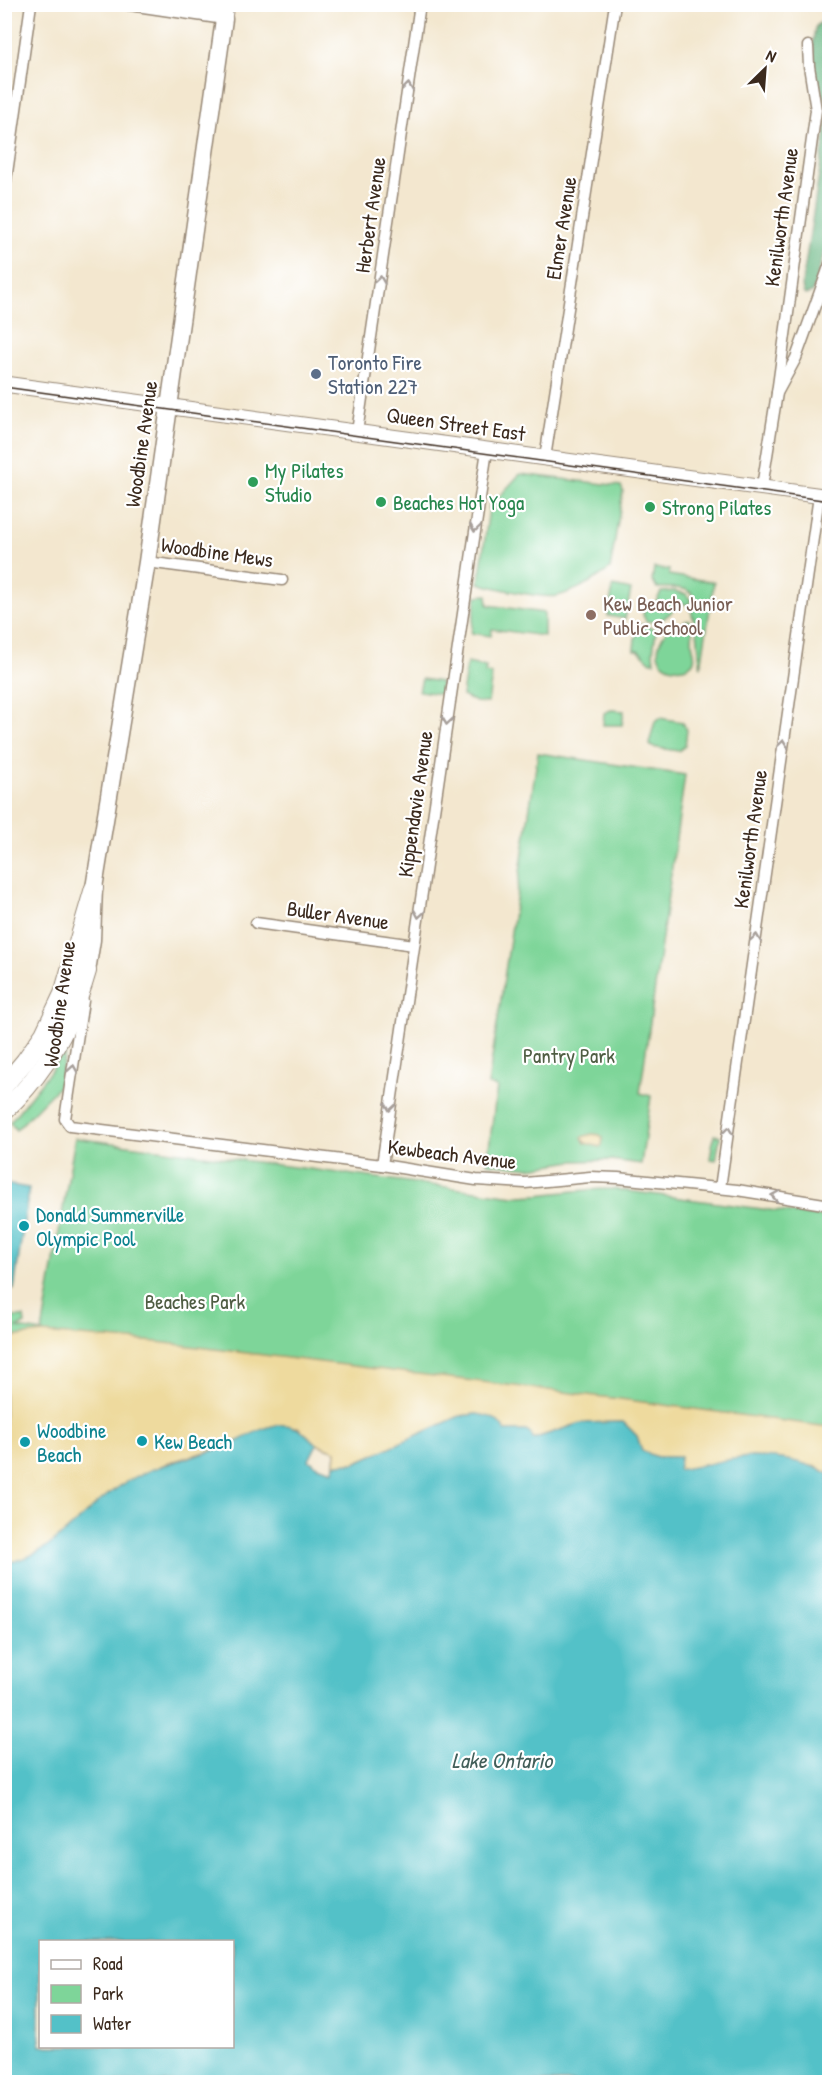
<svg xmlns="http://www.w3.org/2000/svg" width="834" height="2087" font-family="'Patrick Hand',sans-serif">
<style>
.green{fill:#7ed599;stroke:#5c805c;stroke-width:1.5}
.forest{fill:#66b681;stroke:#507050;stroke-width:1.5}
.sand{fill:#eeda9e;stroke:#94825e;stroke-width:1.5}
.water{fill:#53c1c8;stroke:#477673;stroke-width:1.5;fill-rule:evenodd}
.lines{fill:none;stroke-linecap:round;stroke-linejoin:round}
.minor-casing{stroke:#978876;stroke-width:13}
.secondary-casing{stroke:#978876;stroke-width:17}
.primary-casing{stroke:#978876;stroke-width:19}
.trunk-casing{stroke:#978876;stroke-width:20}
.minor{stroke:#fff;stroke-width:10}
.secondary{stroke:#fff;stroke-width:15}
.primary{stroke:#fff;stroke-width:16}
.trunk{stroke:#fff;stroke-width:18}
.tram{stroke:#3b2a1e;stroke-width:1.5}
.oneway{stroke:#a79f9a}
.service-dot{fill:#5c6f8a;stroke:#fff;stroke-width:2}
.leisure-dot{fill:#2e9e5b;stroke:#fff;stroke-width:2}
.education-dot{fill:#8d6e63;stroke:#fff;stroke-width:2}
.culture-dot{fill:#0f9aa8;stroke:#fff;stroke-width:2}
.labels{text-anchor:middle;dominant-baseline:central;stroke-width:4.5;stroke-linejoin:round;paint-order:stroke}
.street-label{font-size:21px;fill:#3b2a1e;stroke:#fff}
.service-label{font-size:21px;fill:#4e5e75;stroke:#fff;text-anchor:start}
.leisure-label{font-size:21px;fill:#27864d;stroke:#fff;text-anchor:start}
.education-label{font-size:21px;fill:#785e54;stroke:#fff;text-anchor:start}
.park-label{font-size:21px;fill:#4f5d43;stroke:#fff}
.culture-label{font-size:21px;fill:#0d838f;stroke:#fff;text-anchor:start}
.water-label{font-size:22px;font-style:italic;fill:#435f5a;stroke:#fff}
</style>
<rect width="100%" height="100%" fill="#fff"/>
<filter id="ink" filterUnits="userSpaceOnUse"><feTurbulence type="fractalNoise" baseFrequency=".0167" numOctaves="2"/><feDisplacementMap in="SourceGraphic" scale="12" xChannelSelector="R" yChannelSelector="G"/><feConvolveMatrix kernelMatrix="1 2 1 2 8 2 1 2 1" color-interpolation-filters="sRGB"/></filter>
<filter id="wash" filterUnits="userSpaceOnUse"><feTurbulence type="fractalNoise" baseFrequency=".008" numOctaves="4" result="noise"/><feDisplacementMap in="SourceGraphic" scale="24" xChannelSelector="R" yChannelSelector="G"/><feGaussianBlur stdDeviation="1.35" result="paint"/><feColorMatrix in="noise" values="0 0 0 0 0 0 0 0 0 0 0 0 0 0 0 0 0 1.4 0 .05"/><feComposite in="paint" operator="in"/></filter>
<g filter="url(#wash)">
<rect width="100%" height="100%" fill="#f3e7cf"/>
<g class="green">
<path d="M520 474 621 486 623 491 610 569C593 581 577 591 557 596 544 599 493 588 479 583L490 501 499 497Z"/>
<path d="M654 568 669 570V575L714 582 701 667C698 654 699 643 697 632 696 623 691 616 691 608L694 606C697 584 672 588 657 588L652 581Z"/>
<polygon points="613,586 631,590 625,619 608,616"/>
<path d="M674 591 686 594 691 600 688 605 682 603C669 611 665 625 646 621L643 615 644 610 655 604 661 592Z"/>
<polygon points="487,595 488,605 544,613 544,636 492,629 491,636 471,633 477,596"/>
<path d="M689 620C694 628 692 632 692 642 692 648 696 654 694 660 689 676 643 670 663 636 667 629 674 625 682 626L683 622Z"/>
<polygon points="641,624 656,630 653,652 654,662 651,662 638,650 634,650 635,638"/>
<polygon points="467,663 486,667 485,673 492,674 488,703 476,702 462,696"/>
<polygon points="422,679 441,682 440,694 419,691"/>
<polygon points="611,710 624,711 622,725 603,725 604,713"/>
<polygon points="660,718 682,722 687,730 685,746 678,751 652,747 649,744 655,721"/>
<polygon points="538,753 685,775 640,1093 651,1096 641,1164 611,1160 573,1161 530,1168 487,1163 497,1087 488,1085"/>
<polygon points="67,1047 58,1087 16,1130 10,1122 52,1069"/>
<polygon points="714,1135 720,1136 716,1160 710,1159"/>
<path d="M75 1138 514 1196C547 1196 580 1188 613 1189L829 1218V1474L817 1467 680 1457 335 1464 336 1451 317 1444 298 1427 111 1492 5 1563 4 1317H24L25 1324 17 1328 42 1332Z"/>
</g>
<polygon class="forest" points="829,20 829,236 812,293 805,295 803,292 802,285 829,110 815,71 813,41 815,28 818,24"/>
<g class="sand">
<polygon points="592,1134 600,1135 603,1138 602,1145 600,1147 585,1143 582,1137"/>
<polygon points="42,1333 157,1342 620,1399 829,1427 829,1474 817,1467 752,1457 678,1470 680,1457 657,1457 642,1451 637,1436 623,1422 581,1423 532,1439 526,1431 505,1431 477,1414 460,1416 355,1463 335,1464 336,1451 317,1444 298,1427 260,1431 230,1445 167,1463 111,1492 51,1545 21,1561 5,1563 4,1338"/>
</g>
<g class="water">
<polygon points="5,1184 29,1188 14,1289 5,1287"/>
<path d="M477 1414C491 1416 498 1419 505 1431H526L531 1434 533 1439 581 1423 623 1422 637 1436 642 1451 657 1457H680L678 1470C701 1466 729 1458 752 1457 778 1457 807 1462 829 1474V2082H5V1563C52 1557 76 1517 113 1491 153 1461 188 1462 231 1444 246 1438 261 1427 277 1425 295 1423 305 1433 317 1444L309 1460 317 1466 334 1471 335 1464 355 1463 460 1416ZM40 1942H232V2046H40Z"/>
</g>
</g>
<g filter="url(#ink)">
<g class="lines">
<g class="minor-casing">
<g id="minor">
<polyline points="123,4 224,19"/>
<polyline points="4,194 31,4"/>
<polyline points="777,393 816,110 809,66 808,46"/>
<polyline points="357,432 420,4"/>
<polyline points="545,458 615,4"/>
<polyline points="762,487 777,393 796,358 830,264"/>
<polyline points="147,562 282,580"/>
<polyline points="256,923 414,945"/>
<polyline points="83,1001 65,1119 70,1126 382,1165 476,1180 525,1183 590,1177 618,1178 737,1190 830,1205"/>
<polyline points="382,1165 487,450"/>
<polyline points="720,1188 819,496"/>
</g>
</g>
<g class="secondary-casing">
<g id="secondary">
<polyline points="224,19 226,4"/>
<polyline points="4,384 830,497"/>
</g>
</g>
<g class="primary-casing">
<polyline id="primary" points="87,971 92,940 94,888 147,562 224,19"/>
</g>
<g class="trunk-casing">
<g id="trunk">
<polyline points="4,1086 25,1061 44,1034 63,994 94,888"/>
<path d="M4 1111C45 1073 72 1024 87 971"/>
</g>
</g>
<use href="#minor" class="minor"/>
<use href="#secondary" class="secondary"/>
<use href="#primary" class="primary"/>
<use href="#trunk" class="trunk"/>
<polyline class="tram" points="4,387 830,501"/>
</g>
<defs><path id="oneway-chevron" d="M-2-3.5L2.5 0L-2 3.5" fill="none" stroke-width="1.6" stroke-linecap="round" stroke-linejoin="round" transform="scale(1.5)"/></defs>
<g class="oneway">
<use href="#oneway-chevron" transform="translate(408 87) rotate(-82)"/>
<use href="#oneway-chevron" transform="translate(380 280) rotate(-81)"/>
<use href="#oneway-chevron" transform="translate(475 528) rotate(98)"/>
<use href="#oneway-chevron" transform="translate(447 721) rotate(98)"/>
<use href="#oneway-chevron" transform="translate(783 744) rotate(-82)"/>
<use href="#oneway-chevron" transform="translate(419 914) rotate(99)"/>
<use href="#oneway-chevron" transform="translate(756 938) rotate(-82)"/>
<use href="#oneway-chevron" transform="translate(73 1069) rotate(-81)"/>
<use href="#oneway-chevron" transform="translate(390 1107) rotate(98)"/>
<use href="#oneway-chevron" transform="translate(728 1131) rotate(-83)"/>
<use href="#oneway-chevron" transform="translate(775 1196) rotate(-171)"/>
</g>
</g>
<circle class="service-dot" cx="316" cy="374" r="6"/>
<g class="leisure-dot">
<circle cx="253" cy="482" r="6"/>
<circle cx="381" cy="502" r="6"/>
<circle cx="650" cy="507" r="6"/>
</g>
<circle class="education-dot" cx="591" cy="615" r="6"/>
<g class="culture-dot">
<circle cx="24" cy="1226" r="6"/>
<circle cx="142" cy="1441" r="6"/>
<circle cx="25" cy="1442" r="6"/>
</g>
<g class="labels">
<g class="street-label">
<text transform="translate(370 215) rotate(-82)">Herbert Avenue</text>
<text transform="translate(781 217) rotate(-82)">Kenilworth Avenue</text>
<text transform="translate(561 228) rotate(-81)">Elmer Avenue</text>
<text transform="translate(456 424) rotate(8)">Queen Street East</text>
<text transform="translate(141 444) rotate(-82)">Woodbine Avenue</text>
<text transform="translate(217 552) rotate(8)">Woodbine Mews</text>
<text transform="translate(415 804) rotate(-82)">Kippendavie Avenue</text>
<text transform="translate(750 839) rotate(-82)">Kenilworth Avenue</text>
<text transform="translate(338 915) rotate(8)">Buller Avenue</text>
<text transform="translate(59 1004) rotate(-82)">Woodbine Avenue</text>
<text transform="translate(452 1154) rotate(7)">Kewbeach Avenue</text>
</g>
<g class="service-label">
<text x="328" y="362">Toronto Fire<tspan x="328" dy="24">Station 227</tspan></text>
</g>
<g class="leisure-label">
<text x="265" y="470">My Pilates<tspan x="265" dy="24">Studio</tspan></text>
<text x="393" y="502">Beaches Hot Yoga</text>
<text x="662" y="507">Strong Pilates</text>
</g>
<g class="education-label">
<text x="603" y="603">Kew Beach Junior<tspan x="603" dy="24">Public School</tspan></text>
</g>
<g class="park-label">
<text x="569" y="1055">Pantry Park</text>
<text x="195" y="1301">Beaches Park</text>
</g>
<g class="culture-label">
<text x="36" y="1214">Donald Summerville<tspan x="36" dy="24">Olympic Pool</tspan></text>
<text x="37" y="1430">Woodbine<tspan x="37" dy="24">Beach</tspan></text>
<text x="154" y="1441">Kew Beach</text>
</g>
<g class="water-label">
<text x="502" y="1760">Lake Ontario</text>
</g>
</g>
<rect width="834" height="2087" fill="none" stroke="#fff" stroke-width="24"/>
<rect x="39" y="1940" width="195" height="108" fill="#ffffff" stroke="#b1aaa5" stroke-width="1.5"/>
<rect x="51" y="1960" width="30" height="9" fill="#ffffff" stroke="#b1aaa5" stroke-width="1.5"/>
<text x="93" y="1970" font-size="18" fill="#3b2a1e">Road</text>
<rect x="51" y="1985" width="30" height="18" fill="#7ed599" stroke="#b1aaa5" stroke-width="1.5"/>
<text x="93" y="2000" font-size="18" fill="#3b2a1e">Park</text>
<rect x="51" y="2015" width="30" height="18" fill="#53c1c8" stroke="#b1aaa5" stroke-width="1.5"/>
<text x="93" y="2030" font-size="18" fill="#3b2a1e">Water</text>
<g transform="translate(765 69) rotate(25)" stroke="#ffffff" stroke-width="4.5" paint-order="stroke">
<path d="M0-4.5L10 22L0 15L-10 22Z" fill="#3b2a1e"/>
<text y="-9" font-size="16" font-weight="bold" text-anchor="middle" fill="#3b2a1e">N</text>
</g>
</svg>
